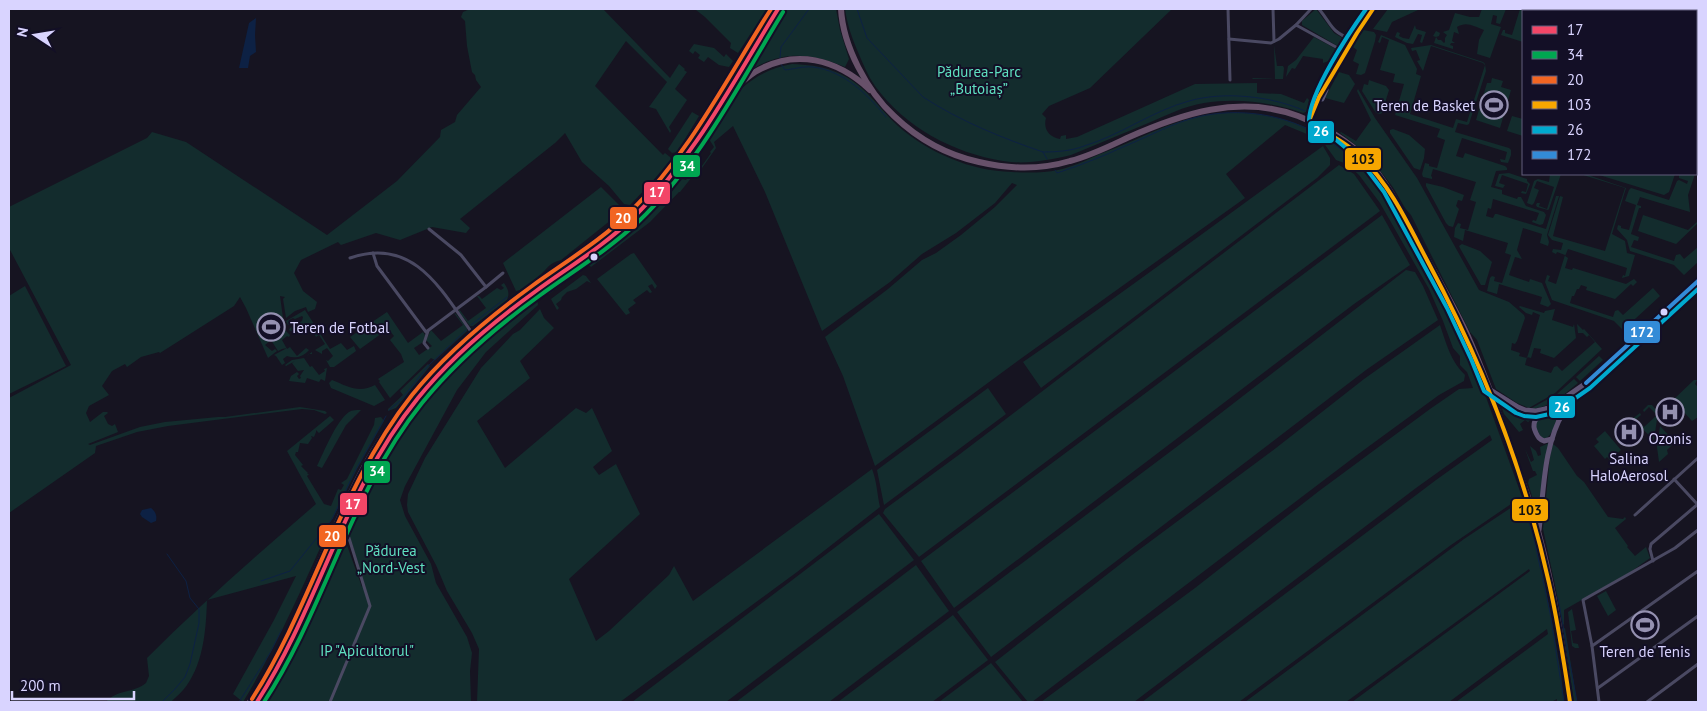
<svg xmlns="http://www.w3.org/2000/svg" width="1707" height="711" font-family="'PT Sans',sans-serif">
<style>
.green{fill:#132c2d}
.water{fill:#0d2144}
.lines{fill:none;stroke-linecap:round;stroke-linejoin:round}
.stream{stroke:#0d2144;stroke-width:1}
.street{stroke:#4a4962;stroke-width:3}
.secondary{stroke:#575674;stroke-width:5}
.primary{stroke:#5e5373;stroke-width:5}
.highway{stroke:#67516a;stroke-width:6}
.bus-1-casing{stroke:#130f26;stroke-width:8}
.bus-2-casing{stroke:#130f26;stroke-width:8}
.bus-3-casing{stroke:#130f26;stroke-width:8}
.bus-4-casing{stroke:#130f26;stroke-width:8}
.bus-5-casing{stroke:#130f26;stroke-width:8}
.bus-6-casing{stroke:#130f26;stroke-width:8}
.bus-1{stroke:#f34667;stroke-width:4}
.bus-2{stroke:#00a651;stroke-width:4}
.bus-3{stroke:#f26522;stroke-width:4}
.bus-4{stroke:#f7a600;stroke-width:4}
.bus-5{stroke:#00a9ce;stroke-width:4}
.bus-6{stroke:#338bd7;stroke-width:4}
.bus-dot{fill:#d9d4ff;stroke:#130f26;stroke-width:2}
.labels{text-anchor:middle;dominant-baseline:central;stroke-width:4;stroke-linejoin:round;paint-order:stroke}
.park-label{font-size:15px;fill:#5fe0c0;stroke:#130f26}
.poi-label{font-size:15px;fill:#d9d4ff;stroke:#130f26}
.line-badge{stroke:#130f26;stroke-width:2}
.badge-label{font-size:14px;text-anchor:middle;font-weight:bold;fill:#fff}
.pale-badge-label{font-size:14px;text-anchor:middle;font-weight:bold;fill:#111}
</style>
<rect width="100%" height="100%" fill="#161421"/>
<g class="green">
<path d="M470 9H603L670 78 679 64 685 69 684 70 687 72 675 89 687 100 669 127 671 131 670 133 656 109 649 107 667 82 626 41 595 86 663 155 665 153 670 157 671 160 650 184 630 205 624 204 609 186 582 162 565 133 555 143 460 219 470 228 466 233 432 227 400 240 376 233 341 245 338 242 301 260 294 273 303 291 317 302 315 309 308 312 306 307 295 311 286 318 283 299 285 297 280 296 283 318 286 326 283 328 290 335 289 337 287 336 282 340 287 349 290 347 297 356 306 348 309 350C303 357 295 359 287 356L283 359 285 363 282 365 276 356 274 355 287 348 282 349 278 351 271 340 265 345 272 351 275 349 277 351 268 358 246 308 240 297 234 306 160 353 159 352 141 357 127 367 125 364 112 371 102 386 109 395 89 406 86 413 90 422 103 412H107L108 413 104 416 108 424 112 426 115 424 118 432 88 444 90 445 140 427 165 422 218 417H225L300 407 325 411 327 413 325 414 314 410 302 409 168 426 137 432 96 446 95 453 9 513V398L71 365 9 248V207L147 138 152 132 186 142 327 235 397 181 440 137 441 130 455 122 457 115 481 87 476 80 475 75 472 72 467 46 465 21 461 17 463 12Z"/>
<polygon points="696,9 767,9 738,53 730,48 731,43 705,17 696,10"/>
<path d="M782 9H836L840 30 849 59 845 67C813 54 786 50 754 68 750 71 746 75 742 77Z"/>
<path d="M845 9H1172L1090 88 1049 106 1042 114 1046 118C1043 129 1049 137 1060 139L1061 136 1066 135V139L1077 137 1195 84 1257 83V93L1281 94 1304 103 1307 98 1309 100 1308 104 1310 100 1313 101 1306 112 1303 113C1271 102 1237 98 1204 103 1184 106 1165 116 1146 124 1121 134 1096 145 1071 155 1050 160 1025 165 1003 161 953 153 905 127 875 86 868 76 863 64 858 52 852 38 847 24 845 9Z"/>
<polygon points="1316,9 1334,33 1346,40 1341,48 1302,25 1302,21"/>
<polygon points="1388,9 1417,9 1418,10 1392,22 1387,32 1373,29"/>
<path d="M1482 9H1506L1500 24 1496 23 1497 16 1493 15 1491 24 1501 27 1490 58 1477 54 1479 40 1484 30C1474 26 1466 21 1457 27L1459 34 1454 32 1452 41 1455 43H1451L1450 45 1453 46V49L1434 43 1436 37 1433 36 1436 31 1440 33 1439 36 1436 37 1438 40H1441L1444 43 1445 42V38L1447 35 1443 32 1449 30 1455 13 1470 17H1479Z"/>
<polygon points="1520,9 1542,9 1541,11 1523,11 1522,35 1523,35 1523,42 1501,35 1503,30 1505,30 1505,33 1512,35"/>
<polygon points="1415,25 1416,29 1426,32 1422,43 1420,42 1422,35 1418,34 1413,44 1407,43 1395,37 1397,32 1400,33 1399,36 1403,38 1409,39"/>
<polygon points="1363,30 1374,32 1376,35 1375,41 1365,73 1361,75 1356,74 1359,64 1353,61 1357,50 1353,47"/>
<polygon points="1381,35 1405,45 1417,69 1416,74 1421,76 1410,114 1453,128 1456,119 1467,122 1485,65 1483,63 1431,46 1423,71 1417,61 1420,60 1416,50 1412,51 1411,48 1431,45 1483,62 1485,64 1486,71 1469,124 1467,125 1458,123 1455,132 1509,148 1511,150 1511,155 1508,163 1501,162 1500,159 1505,160 1507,152 1462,138 1456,156 1463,158 1465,153 1505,166 1507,168 1507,170 1496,171 1491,187 1502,190 1502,194 1517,199 1518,197 1521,197 1526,206 1544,212 1546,215 1543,224 1540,225 1532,222 1533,220 1536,221 1539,213 1493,199 1491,209 1488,208 1486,216 1493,218 1495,214 1497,214 1546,229 1556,196 1559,196 1547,235 1549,242 1548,246 1540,243 1542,234 1523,228 1517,250 1522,259 1515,257 1509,275 1529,282 1530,279 1542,283 1551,304 1548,307 1540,304 1542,297 1499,284 1497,294 1487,291 1490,278 1492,276 1495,277 1494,281 1502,283 1511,255 1505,253 1508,243 1465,230 1463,241 1454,237 1455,228 1458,223 1461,224 1460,228 1468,230 1476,202 1470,200 1476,182 1433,169 1431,176 1432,177 1432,179 1423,177 1422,174 1425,163 1429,164 1429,166 1437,168 1445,140 1437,137 1440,129 1395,115 1404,84 1393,82 1395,74 1380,70 1389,40 1382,37 1380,43 1378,42"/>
<polygon points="1314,37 1338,50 1335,59 1323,63 1323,59 1303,56 1295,69 1292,68 1286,77 1288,66 1296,60"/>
<polygon points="694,44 714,48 724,57 726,54 733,61 729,67 719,65 708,57 704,62 698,58 700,55 695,51 693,54 689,51"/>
<polygon points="1274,45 1277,66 1283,66 1284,68 1283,79 1253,79 1252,78 1275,79"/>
<path d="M792 64C822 65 845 71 867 93 878 104 887 116 898 126 929 153 971 171 1012 172 1027 173 1044 173 1058 170 1072 167 1087 160 1100 154 1123 146 1144 135 1167 126 1218 106 1268 109 1317 132L1314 137 1285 125 1226 174 1245 198 1019 360 875 466 843 376 825 337 888 289 922 260 936 253 961 235 995 207 1017 185 1012 183 995 203 956 233 922 254 890 282 822 331 765 192 733 126 714 142 716 148 695 178 692 177 680 192H679L650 222 591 267 588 264 589 260 596 257 597 252 632 226 641 215 653 205 677 177 681 179 686 180 690 175 697 173 711 153 710 152 714 147 709 139H705L697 148C721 110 743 72 792 64Z"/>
<polygon points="1339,72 1349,75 1355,84 1344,103 1325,98"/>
<polygon points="1492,78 1503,81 1501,87 1511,90 1500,128 1476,120 1487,83 1491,83"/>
<polygon points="1369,80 1386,86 1389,90 1382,113 1380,114 1376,113 1362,91 1364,84 1368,85"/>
<path d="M1358 89 1375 118 1417 178 1479 290 1509 302 1524 315 1525 318 1517 341 1515 344 1512 343 1511 350 1520 353 1519 356 1527 358 1540 315 1533 312 1532 315 1526 313 1519 307 1520 306 1544 313 1545 311 1555 309 1552 320 1573 327 1574 324 1576 338 1554 358 1540 353 1541 349 1534 348 1531 358 1527 357 1525 365 1551 373 1554 367 1557 366 1562 371 1595 342 1589 335 1587 337 1583 333H1578L1577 324 1583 330 1584 329 1602 349 1555 393 1529 408 1517 403 1496 389 1477 340 1470 332 1411 215C1403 207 1399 196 1392 186 1377 166 1361 147 1340 133L1341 132 1356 141 1371 120 1357 91Z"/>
<polygon points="692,112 699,116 677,152 672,153 668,149"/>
<polygon points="1512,116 1523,119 1523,136 1507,131"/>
<polygon points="1393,129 1409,135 1425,149 1424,158 1420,170 1414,168 1390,133 1390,130"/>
<polygon points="1325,137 1350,154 1366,169 1389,199 1453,318 1470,353 1526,508 1540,560 1551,616 1561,674 1564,702 1557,702 1557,699 1551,702 1456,702 1548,634 1547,629 1449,702 1352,702 1530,571 1529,569 1346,702 1245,702 1464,539 1512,507 1511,504 1451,545 1239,702 1142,702 1436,480 1492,440 1490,435 1416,488 1134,702 1041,702 1195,588 1319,491 1430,409 1459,389 1473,388 1467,372 1460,365 1460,356 1453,348 1443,321 1429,289 1380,203 1359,175 1347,164 1336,160 1323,142"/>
<path d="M1323 146 1330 158V165L1317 178 1041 388 1023 362C1125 292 1223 218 1323 146Z"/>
<polygon points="1339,165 1354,174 1380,211 919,557 883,513 885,509 960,454"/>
<polygon points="1509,173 1527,179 1527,181 1530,184 1526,194 1521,193 1522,191 1526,192 1528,184 1502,175 1499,183 1505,185 1503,188 1495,186 1499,174"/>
<polygon points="1550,174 1561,174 1549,209 1548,210 1537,207 1536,205 1537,203 1540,203 1539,206 1547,209 1554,187 1537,181 1534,188 1539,190 1534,203 1532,205 1527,203 1534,181 1538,179 1549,182"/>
<polygon points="1580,174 1585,174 1626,188 1612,234 1625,241 1627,253 1635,255 1629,276 1622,278 1623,275 1625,276 1627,268 1568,249 1565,256 1568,258 1565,268 1572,270 1573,268 1626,284 1634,279 1637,282 1633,286 1631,284 1615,299 1586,290 1587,287 1581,285 1579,289 1577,289 1574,296 1572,296 1570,303 1613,317 1615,311 1618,310 1623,315 1653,288 1660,296 1623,330 1614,321 1552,300 1545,282 1547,275 1550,276 1548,281 1556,284 1565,255 1557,252 1556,254 1552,252 1553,249 1561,250 1563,243 1552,240 1548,235 1560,196 1563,197 1553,236 1605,251 1625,188"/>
<polygon points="1596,174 1675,174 1669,192 1664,195"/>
<polygon points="1679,174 1691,175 1695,174 1688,195 1690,212 1640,197 1637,205 1641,206 1641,208 1639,208 1631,234 1639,237 1638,241 1634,240 1631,247 1674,261 1676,255 1680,254 1684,259 1698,247 1698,262 1684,275 1674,265 1630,251 1627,240 1617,229 1618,225 1621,226 1621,228 1629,230 1636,205 1625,201 1629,190 1631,188 1669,200 1677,181 1679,180 1687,184 1688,181 1679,178"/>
<polygon points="1426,183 1443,187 1464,195 1462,201 1458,200 1456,206 1459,209 1453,227 1449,226 1446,223 1426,186"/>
<path d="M601 187 620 206 621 212 561 260C549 263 549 267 541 274 534 280 527 285 520 290L516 291 503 263Z"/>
<polygon points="1382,215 1410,265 1354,304 954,608 921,561 1147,392"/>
<polygon points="1643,215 1688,230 1697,222 1698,223 1676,244 1638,231"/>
<polygon points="1462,244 1480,251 1492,262 1485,285 1481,285 1461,250 1459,246"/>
<polygon points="634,253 657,286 655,289 652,284 648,286 652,292 650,293 647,290 633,300 636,303 628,309 630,313 626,315 597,279 631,254"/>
<polygon points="578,269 580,271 549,294 546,294 547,289 569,272"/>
<polygon points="1406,270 1415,272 1423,286 1438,320 1366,370 991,657 957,612 1199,430"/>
<polygon points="583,275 586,276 591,283 587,281 576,289 567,292 562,297 561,300 556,304 559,308 557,310 551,299"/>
<path d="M504 283C508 289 510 293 507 300L473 326H470L459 312V309L468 321 486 308 477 296H479L482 299 497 288 501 290 504 288 501 285Z"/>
<polygon points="25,286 66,366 9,394 9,296"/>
<path d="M537 297 538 305 486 352 457 390 405 486 400 500 405 516 431 564 436 583 467 637 472 653 470 671 471 702H262L291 656 344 537 362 587 364 582 348 531C357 511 365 488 377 469 418 400 471 343 537 297Z"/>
<polygon points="1689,298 1689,299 1594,386 1595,383"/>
<path d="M540 309 544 318 554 328 520 361 530 378 477 421 505 468 576 408 586 413 592 408 612 451 593 467 599 475 616 464 640 514 569 579 596 641 609 631 669 575 674 566 693 601 872 469C877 482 877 494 880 507L797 572 620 702H477L479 649 472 633 447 591 436 565 408 512 407 505 408 494 425 458 481 368 513 334 520 330Z"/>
<polygon points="305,310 330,349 341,343 347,350 354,346 356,351 334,367 330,367 326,360 328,361 333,356 327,348 322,351 322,354 315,350 325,344 319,335 316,337 310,328 304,332 305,333 303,335 299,328 293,332 289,330 290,328 302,321 303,317 302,316 295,319 293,318 289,320 291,324 288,325 286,321"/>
<polygon points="387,312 408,343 423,332 425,335 423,342 414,348 419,355 432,346 426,340 431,330 441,341 463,325 454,313 456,314 467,328 467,331 435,360 431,358 390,398 379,382 380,381 378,379 404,362 401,354 390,340 394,336 390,331 387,333 385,331 360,349 350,337"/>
<path d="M1440 325C1446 343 1451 362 1465 375L1464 381 1439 395 1357 455 1032 702H1028L995 662 1132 555 1276 448 1364 379Z"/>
<polygon points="312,352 312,354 309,354 304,358 310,367 312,366 319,375 325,371 324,369 327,368 325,381 321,379 319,382 307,378 305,383 289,381 291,376 297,372 299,374 297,376 299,379 301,378 300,376 304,370 298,371 292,363 295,361 286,366 285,365 292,360 304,358"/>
<polygon points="1599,356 1603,360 1580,381 1576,377"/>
<polygon points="428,364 430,366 396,408 388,411 388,409 403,395 400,391"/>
<path d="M1574 379 1578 383C1563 395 1550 408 1530 409L1557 394Z"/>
<path d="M332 380C347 386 359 394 375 385L385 400 374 406 331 388 329 383Z"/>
<polygon points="1694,380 1697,380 1695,384 1698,387 1698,417 1692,421 1673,400"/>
<polygon points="988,388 1006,414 884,505 877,470"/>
<polygon points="1498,396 1517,409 1541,413 1528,422 1525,420 1520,424 1523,430 1519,432 1504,414"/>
<polygon points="1648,405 1652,405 1658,412 1654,440 1632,419 1640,413 1641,415 1636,419 1644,427 1657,415 1649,407 1644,412 1643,410"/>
<path d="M361 410 346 425 322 468 317 466C324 452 336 421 349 412 352 410 357 410 361 410Z"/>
<path d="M1553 411 1557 413C1558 420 1552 436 1545 439L1541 437 1535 426 1538 419Z"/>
<path d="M330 416 334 420 319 433 316 430V432L314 437 311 436 312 438 308 444 300 443 298 452H296L295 455 303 465 301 466 308 473 307 474H309L307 476 324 504 331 506 338 489 341 490 344 485 341 483 347 479 374 425 375 418 381 417 384 421 357 469 333 518 328 525 325 537C300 593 275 649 243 702L233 694 274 620 296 576 207 600C206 628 204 661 187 685 183 691 176 697 171 702H106C115 690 134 693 146 683L149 676 147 658C201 604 258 554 316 504L287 451Z"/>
<polygon points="1660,426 1675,442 1667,450 1668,454 1659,462 1657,447"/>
<polygon points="1605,431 1621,450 1610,460 1607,457 1605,459 1594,446 1599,442 1596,439"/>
<polygon points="1549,443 1539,519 1528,483 1529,479 1537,475 1535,471 1533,471 1525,449 1531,462 1534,460 1530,446 1536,451 1538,456 1541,455 1540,447"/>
<polygon points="1553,444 1558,448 1577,476 1584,482 1608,517 1623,519 1625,517 1626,519 1615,528 1628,546 1627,547 1635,556 1646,547 1650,558 1629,573 1564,610 1564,624 1563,625 1554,580 1543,529 1550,456"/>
<polygon points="879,514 914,560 726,702 632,702"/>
<polygon points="916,565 949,611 829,702 736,702"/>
<polygon points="1606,591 1616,610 1608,616 1597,596"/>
<polygon points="1572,609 1576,630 1571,631 1573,643 1578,644 1579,648 1575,648 1572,646 1568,612"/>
<polygon points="953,615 988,660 932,702 838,702"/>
<polygon points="1565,628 1577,702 1574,702 1563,629"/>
<polygon points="991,663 1023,702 939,702"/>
</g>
<g class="water">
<polygon points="256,18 255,35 256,52 250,56 248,68 239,68 249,23"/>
<path d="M151 508C156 512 157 516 156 521L151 523 142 517 140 514 142 510Z"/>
</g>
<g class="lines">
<g class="stream">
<path d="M857 9 867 38 923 97C960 121 1002 138 1043 152L1047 159"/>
<polyline points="780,58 781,47 809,9"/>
<path d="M781 64 785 70C794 69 804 66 813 67 844 71 867 94 886 117"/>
<polyline points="1321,136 1323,137"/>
<polyline points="1328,140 1350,156 1363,168 1384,195 1440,294 1470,356"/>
<path d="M1043 152C1057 152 1071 151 1084 146 1121 135 1152 111 1189 101 1224 91 1272 96 1305 111"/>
<path d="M1055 170 1057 173 1063 171C1083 164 1104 156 1123 147 1145 138 1167 126 1190 119 1230 107 1279 112 1315 133"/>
<polyline points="471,325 507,297"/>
<polyline points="389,410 400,401 428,366 466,330"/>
<polyline points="1524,505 1534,539 1550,613 1564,702"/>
<polyline points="261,581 290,571 332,519 355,471 386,416"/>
<polyline points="1558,598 1577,702"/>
<polyline points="162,702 175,689 185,677 190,664 199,623 199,609 190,598 186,581 167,554"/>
<polyline points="239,702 270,653 282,629"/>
</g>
<g class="street">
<polyline points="1228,9 1230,80"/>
<polyline points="1273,9 1274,41"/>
<path d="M1319 9C1333 26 1329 30 1352 40"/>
<polyline points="1296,25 1311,9"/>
<polyline points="1229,39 1271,43 1279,39 1296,25 1345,52"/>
<polyline points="373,253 377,266 426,332 486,287 461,255 429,229"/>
<path d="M350 258C413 236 441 289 472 333"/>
<polyline points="486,287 503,273"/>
<polyline points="428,348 424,343 428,331"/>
<polyline points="1674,479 1698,505"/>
<polyline points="1635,515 1698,458"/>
<polyline points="1653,561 1650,549 1651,544 1698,504"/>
<polyline points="1592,646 1698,571"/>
<polyline points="1598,688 1698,616"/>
<polyline points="330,702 370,606 349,538 342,529"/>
<polyline points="1599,702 1592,646 1583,600 1675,548 1698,530"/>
<polyline points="1647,702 1698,664"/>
</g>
<g class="secondary">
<polyline points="1318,97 1356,33 1373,9"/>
<polyline points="1322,99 1326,90"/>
</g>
<g class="primary">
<polyline points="1489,389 1518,407 1525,410 1536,411 1550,408 1586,383 1698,281"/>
<polyline points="1550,408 1556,409 1559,412 1559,420"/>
<path d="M1546 409C1538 417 1530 421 1536 433 1538 437 1539 439 1544 441L1552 439"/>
<path d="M1539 530C1544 491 1543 446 1564 411 1570 402 1577 395 1583 387"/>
</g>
<g class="highway">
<path d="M841 9C843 46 867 91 894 116 918 139 947 155 979 162 1009 169 1040 170 1070 161 1090 156 1108 147 1127 138 1181 114 1239 94 1298 116 1323 126 1346 139 1365 158 1389 183 1403 215 1420 246 1436 275 1452 303 1466 332 1483 370 1497 408 1510 447 1517 468 1526 489 1532 510 1551 573 1562 638 1570 702"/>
<path d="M725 97C735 89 744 79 755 72 795 48 837 59 870 90"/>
<polyline points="1310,123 1310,115 1318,97"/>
<path d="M250 702C297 630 322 547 362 471 376 444 394 418 413 394 451 346 500 310 549 274 576 255 603 237 627 215 662 182 687 144 713 103 732 72 752 40 771 9"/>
<path d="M257 702C300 640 323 567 355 499 372 463 393 429 418 398 456 350 504 313 554 278 581 258 610 240 635 216 695 158 733 79 778 9"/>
</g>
<g class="bus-1-casing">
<path id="bus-1" d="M257 702C320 604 344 489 418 398 452 356 493 322 536 291 569 267 605 245 635 216 695 157 734 80 778 9"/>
</g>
<g class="bus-2-casing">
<path id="bus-2" d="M264 702C326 607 350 492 422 403 456 361 496 327 539 296 572 272 608 250 638 222 700 163 739 84 783 12"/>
</g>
<g class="bus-3-casing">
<path id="bus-3" d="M252 699C314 602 340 486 412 395 446 353 488 318 532 286 565 262 602 240 631 211 690 153 727 78 771 9"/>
</g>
<g class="bus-4-casing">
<path id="bus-4" d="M1373 9 1357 33 1319 97 1309 121 1311 124C1328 134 1347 143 1361 157 1391 186 1409 226 1428 262 1483 364 1524 470 1549 583 1558 622 1564 662 1570 702"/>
</g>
<g class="bus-5-casing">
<path id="bus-5" d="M1366 9C1349 33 1309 93 1309 121L1314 128 1335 139 1353 154 1362 163 1384 192 1447 308 1471 359 1484 391 1516 413 1524 416 1536 417 1554 413 1590 388 1698 289"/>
</g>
<g class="bus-6-casing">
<polyline id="bus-6" points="1586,383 1698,281"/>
</g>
<use href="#bus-1" class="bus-1"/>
<use href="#bus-2" class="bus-2"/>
<use href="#bus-3" class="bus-3"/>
<use href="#bus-4" class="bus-4"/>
<use href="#bus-5" class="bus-5"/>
<use href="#bus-6" class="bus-6"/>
</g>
<defs>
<g id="stadium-ring" transform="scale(1.4375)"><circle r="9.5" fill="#130f26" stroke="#9591b1" stroke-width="1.5"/><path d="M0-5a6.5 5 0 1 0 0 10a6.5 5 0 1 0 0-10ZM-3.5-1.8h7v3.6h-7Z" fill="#9591b1"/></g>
<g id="hospital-ring" transform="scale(1.4375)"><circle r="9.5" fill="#130f26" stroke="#9591b1" stroke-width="1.5"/><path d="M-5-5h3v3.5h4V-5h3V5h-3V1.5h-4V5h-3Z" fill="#9591b1"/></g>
</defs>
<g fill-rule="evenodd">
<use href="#stadium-ring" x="1494" y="105"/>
<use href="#stadium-ring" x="271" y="327"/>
<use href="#hospital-ring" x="1670" y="412"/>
<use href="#hospital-ring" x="1629" y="432"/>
<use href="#stadium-ring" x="1645" y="625"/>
</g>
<g class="bus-dot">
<circle cx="594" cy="257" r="4.5"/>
<circle cx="1664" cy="312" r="4.5"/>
</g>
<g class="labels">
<g class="park-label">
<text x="979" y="71">Pădurea-Parc<tspan x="979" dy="17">„Butoiaș”</tspan></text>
<text x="391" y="550">Pădurea<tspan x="391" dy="17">„Nord-Vest</tspan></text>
<text x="367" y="650">IP "Apicultorul"</text>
</g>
<g class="poi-label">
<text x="1475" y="105" text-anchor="end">Teren de Basket</text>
<text x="290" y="327" text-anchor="start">Teren de Fotbal</text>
<text x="1670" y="438">Ozonis</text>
<text x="1629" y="458">Salina<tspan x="1629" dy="17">HaloAerosol</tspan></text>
<text x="1645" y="651">Teren de Tenis</text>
</g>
</g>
<g class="line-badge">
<rect x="1307" y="120" width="28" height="24" rx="5" fill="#00a9ce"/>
<rect x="1344" y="147" width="38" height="24" rx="5" fill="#f7a600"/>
<rect x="672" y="154" width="29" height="24" rx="5" fill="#00a651"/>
<rect x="643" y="181" width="28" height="24" rx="5" fill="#f34667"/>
<rect x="609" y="206" width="29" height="24" rx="5" fill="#f26522"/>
<rect x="1623" y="320" width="38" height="24" rx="5" fill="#338bd7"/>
<rect x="1548" y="395" width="28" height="24" rx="5" fill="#00a9ce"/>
<rect x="363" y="460" width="28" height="24" rx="5" fill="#00a651"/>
<rect x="339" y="492" width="29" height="24" rx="5" fill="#f34667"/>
<rect x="1511" y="498" width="38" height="24" rx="5" fill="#f7a600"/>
<rect x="318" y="524" width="29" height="24" rx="5" fill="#f26522"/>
</g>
<g class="badge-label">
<text x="1321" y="136">26</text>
<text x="687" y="171">34</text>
<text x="657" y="197">17</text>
<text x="623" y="223">20</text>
<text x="1642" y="337">172</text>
<text x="1562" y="412">26</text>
<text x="377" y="476">34</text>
<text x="353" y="509">17</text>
<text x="332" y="541">20</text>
</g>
<g class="pale-badge-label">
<text x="1363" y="164">103</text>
<text x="1530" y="515">103</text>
</g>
<rect width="1707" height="711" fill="none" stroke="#d9d4ff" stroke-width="20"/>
<rect x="1522" y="10" width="175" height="165" fill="#130f26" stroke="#625e7d"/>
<rect x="1532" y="26" width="25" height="8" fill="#f34667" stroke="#625e7d"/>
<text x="1567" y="35" font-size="15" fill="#d9d4ff">17</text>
<rect x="1532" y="51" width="25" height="8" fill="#00a651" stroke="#625e7d"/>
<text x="1567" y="60" font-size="15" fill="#d9d4ff">34</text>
<rect x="1532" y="76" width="25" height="8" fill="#f26522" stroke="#625e7d"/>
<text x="1567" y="85" font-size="15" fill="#d9d4ff">20</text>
<rect x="1532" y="101" width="25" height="8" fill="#f7a600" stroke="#625e7d"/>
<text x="1567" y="110" font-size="15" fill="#d9d4ff">103</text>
<rect x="1532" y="126" width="25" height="8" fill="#00a9ce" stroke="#625e7d"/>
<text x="1567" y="135" font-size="15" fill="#d9d4ff">26</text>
<rect x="1532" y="151" width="25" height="8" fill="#338bd7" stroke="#625e7d"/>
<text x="1567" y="160" font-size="15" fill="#d9d4ff">172</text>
<g transform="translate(35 35) rotate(282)" stroke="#130f26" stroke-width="4" paint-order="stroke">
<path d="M0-4L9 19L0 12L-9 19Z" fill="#d9d4ff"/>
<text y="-8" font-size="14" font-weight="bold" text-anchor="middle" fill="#d9d4ff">N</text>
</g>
<path d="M12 691v8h122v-8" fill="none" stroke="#d9d4ff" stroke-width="2.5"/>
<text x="20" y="691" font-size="15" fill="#d9d4ff" stroke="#130f26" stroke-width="4" paint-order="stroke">200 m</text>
</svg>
